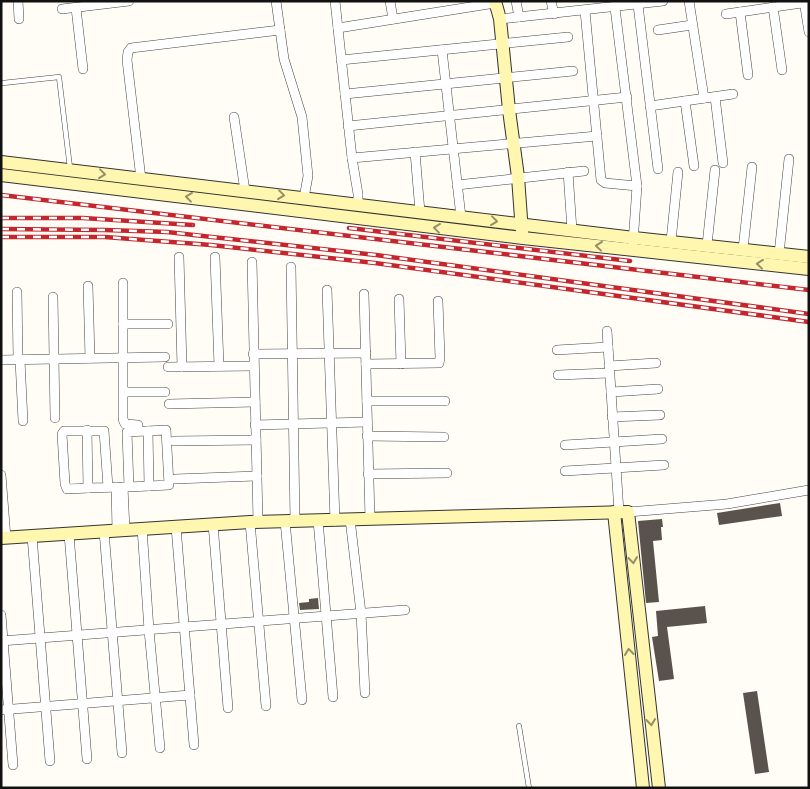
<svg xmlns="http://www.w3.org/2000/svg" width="810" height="789" font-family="'Playfair Display',serif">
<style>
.building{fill:#5a524d}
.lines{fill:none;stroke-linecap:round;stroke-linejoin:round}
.lane-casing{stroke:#444;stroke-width:5.5}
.street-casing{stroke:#444;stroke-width:10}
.secondary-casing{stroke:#333;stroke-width:14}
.lane{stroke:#fff;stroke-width:4.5}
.street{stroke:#fff;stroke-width:9}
.secondary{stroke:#fff6b0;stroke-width:12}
.rail-casing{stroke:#c4262e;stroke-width:4.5}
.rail{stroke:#fff;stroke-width:2.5;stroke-dasharray:8;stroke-linecap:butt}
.oneway{stroke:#948f68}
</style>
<rect width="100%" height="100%" fill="#fffdf5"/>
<g class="building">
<polygon points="780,503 782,516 719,525 717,513"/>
<polygon points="662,519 663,527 661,527 662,540 653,541 659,602 646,603 638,521"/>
<polygon points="318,598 319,609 300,610 299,603 309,602 309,599"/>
<polygon points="705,606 707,623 667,627 674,679 659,681 652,637 658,636 656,611"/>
<polygon points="757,691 769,772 755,774 743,693"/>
</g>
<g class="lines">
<g class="lane-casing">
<g id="lane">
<polyline points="3,83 59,77 70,168"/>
<polyline points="519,726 529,788"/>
</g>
</g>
<g class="street-casing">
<g id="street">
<polyline points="18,1 19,19"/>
<polyline points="276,1 284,59 302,117 308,176 304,198"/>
<polyline points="335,1 352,158 358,194 358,204"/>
<polyline points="390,1 393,19"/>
<polyline points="516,1 519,17"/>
<polyline points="551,1 554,14"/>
<polyline points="689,1 704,98"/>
<polyline points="804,1 809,32"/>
<polyline points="638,5 658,169"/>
<polyline points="773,7 782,70"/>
<polyline points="76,8 83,69"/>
<polyline points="615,8 637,186 633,243"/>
<polyline points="62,9 129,1"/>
<polyline points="585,11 601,180 605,183 637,186"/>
<polyline points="740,12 748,75"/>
<polyline points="726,14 809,2"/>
<polyline points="500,19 663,1"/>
<polyline points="338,28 495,3"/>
<polyline points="658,30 692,25"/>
<polyline points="442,50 461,217"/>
<polyline points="341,60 568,37"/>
<polyline points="345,94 573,71"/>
<polyline points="715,97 723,163"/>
<polyline points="685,101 694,166"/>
<polyline points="650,106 733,94"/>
<polyline points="234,117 245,191"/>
<polyline points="348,126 627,97"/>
<polyline points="415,152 420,212"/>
<polyline points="352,158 597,136"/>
<polyline points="568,172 572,230"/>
<polyline points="141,179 127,60 128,52 131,48 280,30"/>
<polyline points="457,185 584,171"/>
<polyline points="671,241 678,172"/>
<polyline points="707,245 715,170"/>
<polyline points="743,249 752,167"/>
<polyline points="779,254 789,159"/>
<polyline points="179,257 182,367"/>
<polyline points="215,257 219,366"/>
<polyline points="252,262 258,521"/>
<polyline points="291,267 295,521"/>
<polyline points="123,283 123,419 125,424 138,425"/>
<polyline points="88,286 90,358"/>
<polyline points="327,290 335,521"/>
<polyline points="17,292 18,360"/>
<polyline points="364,294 370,519"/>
<polyline points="53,297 55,418"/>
<polyline points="399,299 401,364"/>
<polyline points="123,324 168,324"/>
<polyline points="607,331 619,512"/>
<polyline points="557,350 608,347"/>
<polyline points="253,354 366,353"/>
<polyline points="1,360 165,357"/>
<polyline points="20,360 23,421"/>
<polyline points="366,364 439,363 440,358 438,301"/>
<polyline points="609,366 656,363"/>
<polyline points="168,367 253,366"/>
<polyline points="558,375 609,373"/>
<polyline points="124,392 165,392"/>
<polyline points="611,392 658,389"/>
<polyline points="367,401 445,401"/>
<polyline points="169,404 255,402"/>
<polyline points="612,417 660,415"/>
<polyline points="255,425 367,422"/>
<polyline points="87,430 88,488"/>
<polyline points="148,431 149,486"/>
<polyline points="367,436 444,437"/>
<polyline points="174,441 256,440"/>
<polyline points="565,445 662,439"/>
<polyline points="565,471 664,465"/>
<polyline points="368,474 447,473"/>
<polyline points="1,475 6,538"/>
<polyline points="175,479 257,476"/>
<path d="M108 487 104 431H64L62 434 65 484 67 489C88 488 108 487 129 487L169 485 166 430 127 432 129 487"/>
<polyline points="116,487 117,530"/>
<polyline points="123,487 125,530"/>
<polyline points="628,512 727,504 809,490"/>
<polyline points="350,519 361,613 365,693"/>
<polyline points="318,520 333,697"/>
<polyline points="285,521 302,700"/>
<polyline points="250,522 266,706"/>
<polyline points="213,524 228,708"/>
<polyline points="176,527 194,745"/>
<polyline points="142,528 149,630 160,748"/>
<polyline points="104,531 122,753"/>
<polyline points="69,534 87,759"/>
<polyline points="32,536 50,761"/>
<polyline points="1,615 13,765"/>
<polyline points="1,641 405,610"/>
<polyline points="1,710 190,695"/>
</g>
</g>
<g class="secondary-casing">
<g id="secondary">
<polyline points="495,1 500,19 509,110 518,177 522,232"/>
<polyline points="1,162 634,238 809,257"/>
<polyline points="1,175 523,238 809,269"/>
<polyline points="614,512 643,788"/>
<polyline points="1,538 250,522 628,512 659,788"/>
</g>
</g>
<use href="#lane" class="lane"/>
<use href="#street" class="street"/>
<use href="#secondary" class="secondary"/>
<g class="rail-casing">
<g id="rail">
<polyline points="1,195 809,290"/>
<polyline points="1,218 83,218 193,225"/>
<polyline points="349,228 630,261"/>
<polyline points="1,229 105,230 167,232 212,237 376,255 809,314"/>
<polyline points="1,237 105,237 211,245 375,263 809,322"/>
</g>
</g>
<use href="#rail" class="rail"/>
</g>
<defs><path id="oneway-chevron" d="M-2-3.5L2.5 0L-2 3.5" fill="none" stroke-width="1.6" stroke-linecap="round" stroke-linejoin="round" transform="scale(1.25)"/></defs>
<g class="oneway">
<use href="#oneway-chevron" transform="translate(102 174) rotate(7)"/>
<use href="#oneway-chevron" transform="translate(281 195) rotate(7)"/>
<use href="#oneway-chevron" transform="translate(189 197) rotate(-173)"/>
<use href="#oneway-chevron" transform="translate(494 221) rotate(7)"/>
<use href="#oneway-chevron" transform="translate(437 228) rotate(-173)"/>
<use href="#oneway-chevron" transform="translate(599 246) rotate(-174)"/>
<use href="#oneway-chevron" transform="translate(760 264) rotate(-174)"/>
<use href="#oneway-chevron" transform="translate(633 560) rotate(84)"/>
<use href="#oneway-chevron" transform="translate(629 652) rotate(-96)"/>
<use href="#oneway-chevron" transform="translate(651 722) rotate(84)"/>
</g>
<rect width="810" height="789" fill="none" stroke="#111111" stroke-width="5"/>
</svg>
